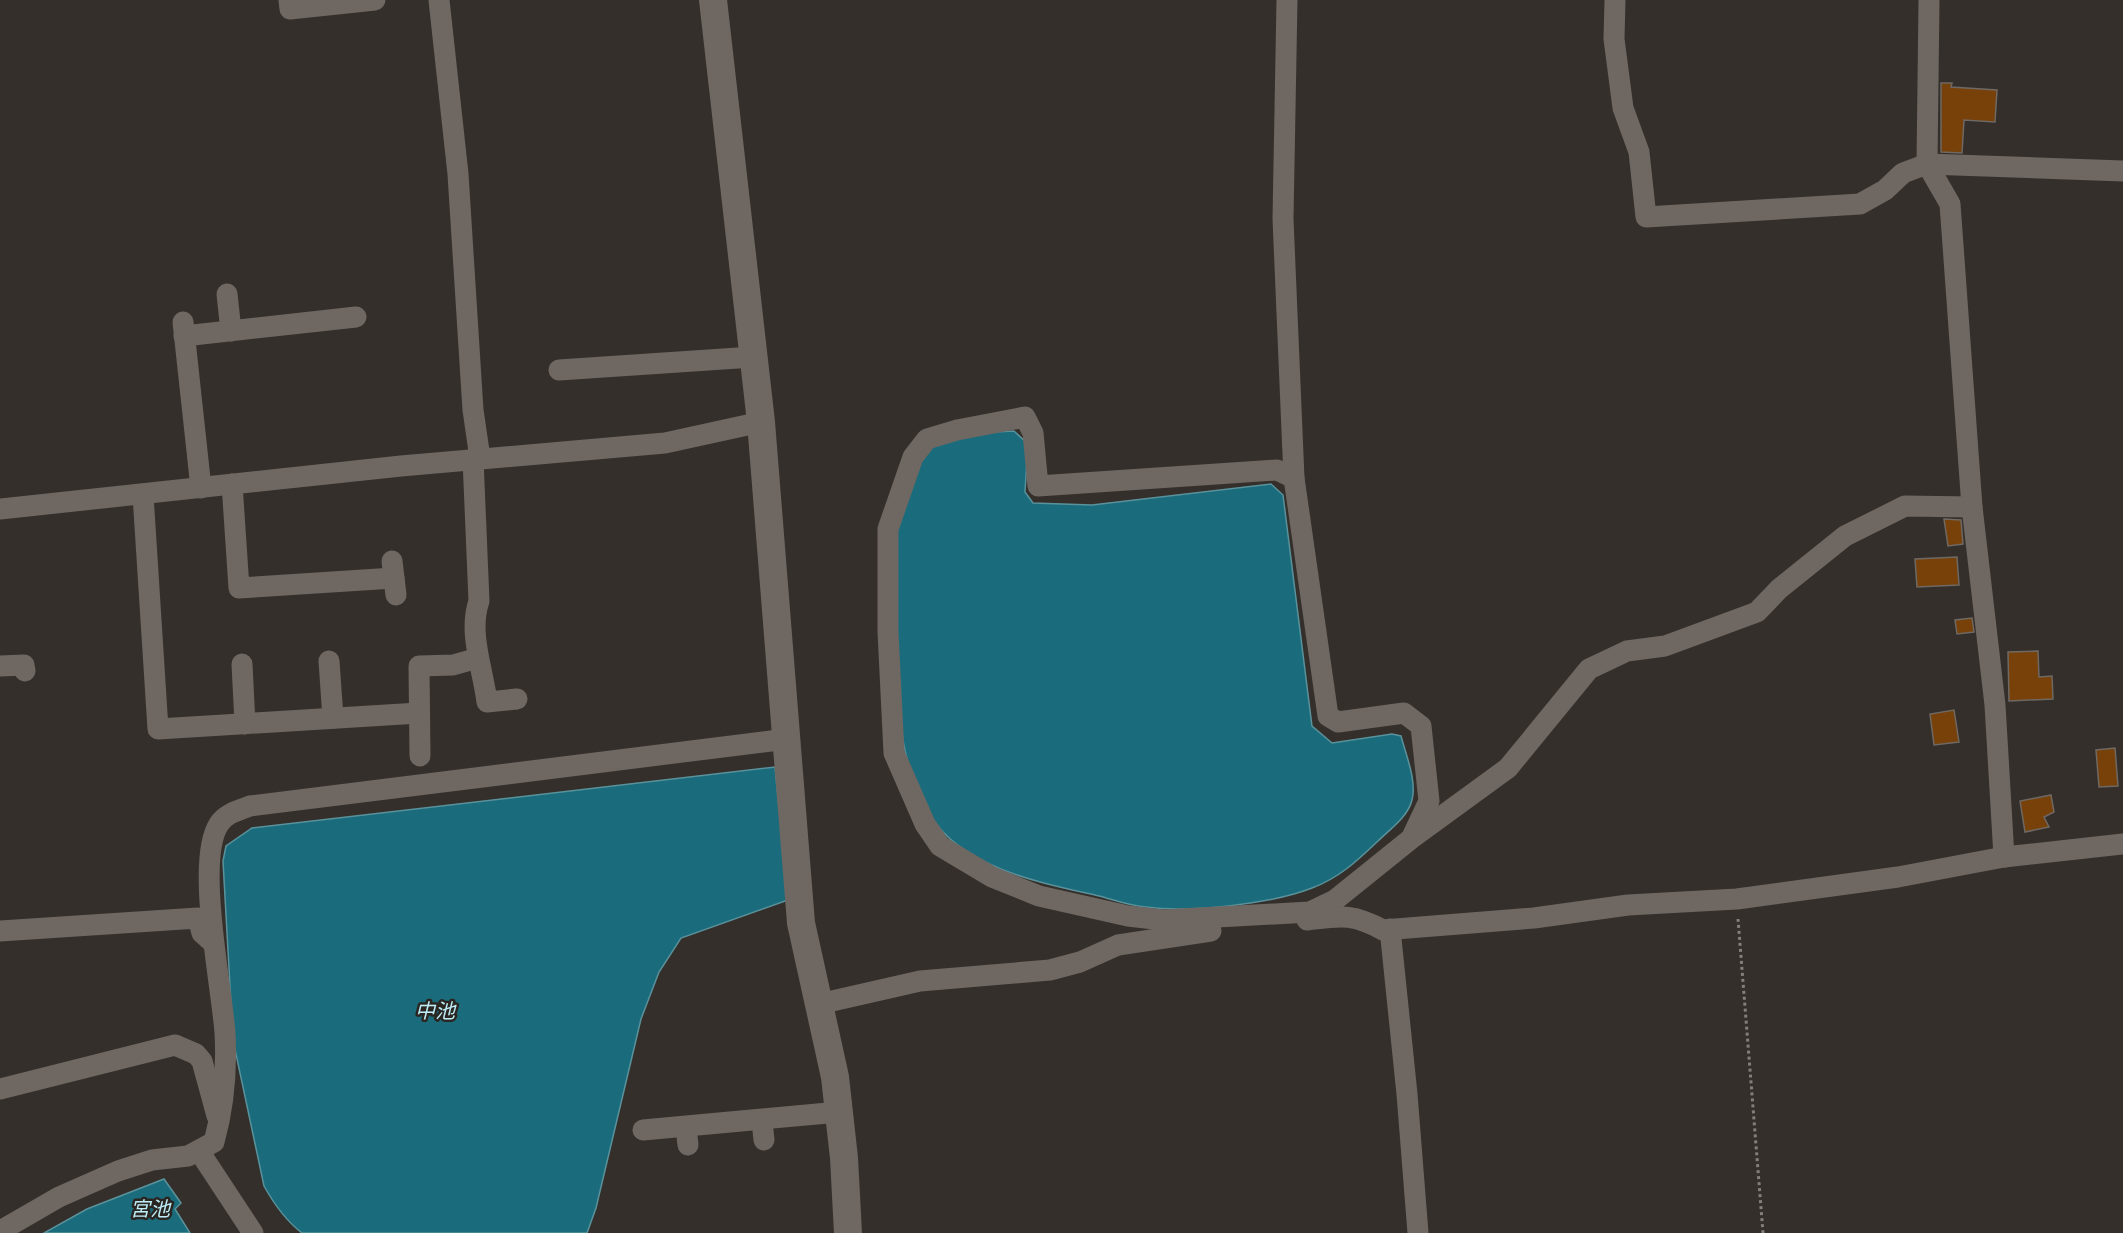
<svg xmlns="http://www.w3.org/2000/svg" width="2123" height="1233" font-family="Helvetica,'Noto Sans JP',sans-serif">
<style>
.water{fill:#1a6c7c;stroke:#5a929c;stroke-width:1.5}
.building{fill:#774109;stroke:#6f6863;stroke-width:1.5}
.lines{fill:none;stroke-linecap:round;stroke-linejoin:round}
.path{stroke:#837f7a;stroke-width:3;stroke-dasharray:3 3;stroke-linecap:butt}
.street{stroke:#6e6762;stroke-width:21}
.secondary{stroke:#6e6762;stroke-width:28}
.labels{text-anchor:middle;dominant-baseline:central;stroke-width:5;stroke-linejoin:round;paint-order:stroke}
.water-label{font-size:20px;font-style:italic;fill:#beedf8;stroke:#2a2520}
</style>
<rect width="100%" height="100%" fill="#342f2a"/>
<g class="water">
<path d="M1014 431 1028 444 1025 492 1033 503 1092 505 1271 484 1283 495 1312 726 1332 743 1392 734 1401 736C1406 755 1417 781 1412 800 1408 817 1389 830 1378 841 1357 861 1339 878 1312 888 1271 904 1190 913 1146 907 1130 906 1114 900 1099 896 1042 883 965 869 931 817 886 747 896 632 897 551 897 538 895 521 898 508 903 491 919 452 934 442 948 432 996 432 1014 431Z"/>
<path d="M775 767 788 900 681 938 659 972 641 1019 596 1208 587 1233H302C285 1220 274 1204 264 1186L233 1040 223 861 226 846 252 828Z"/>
<polygon points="164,1179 181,1203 175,1209 190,1233 44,1233 87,1209"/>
</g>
<g class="building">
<polygon points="1941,83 1952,83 1951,87 1997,90 1995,122 1964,120 1962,153 1941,152"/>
<polygon points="1944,519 1961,520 1963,544 1948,546"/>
<polygon points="1957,557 1959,585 1917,587 1915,559"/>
<polygon points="1972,618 1974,632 1957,634 1955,620"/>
<polygon points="2038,651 2039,677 2052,676 2053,699 2009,701 2008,652"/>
<polygon points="1954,710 1959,742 1934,745 1930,714"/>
<polygon points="2115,748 2118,786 2099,787 2096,750"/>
<polygon points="2051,795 2054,812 2044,817 2049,827 2025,832 2020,801"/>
</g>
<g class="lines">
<polyline class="path" points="1738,919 1763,1233"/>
<g class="street">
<polyline points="289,0 290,9 375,0"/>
<polyline points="439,0 458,174 473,410 480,458"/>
<polyline points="1287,0 1283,219 1294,478 1328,716 1338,722 1404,713 1421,726 1429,801 1412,837"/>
<polyline points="1615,0 1614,39 1623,108 1639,152 1646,217 1860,204 1885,190 1903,173 1927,164 2123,171"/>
<polyline points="1929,0 1927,164 1950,204 1972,507 1995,705 2004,857"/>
<polyline points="227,294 231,331"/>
<polyline points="183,322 201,488"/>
<polyline points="184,336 356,317"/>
<polyline points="559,370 753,357"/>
<path d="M473 459 479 601C468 633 483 669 487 702L517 699"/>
<polyline points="1294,478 1277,470 1038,486 1033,433 1025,417 957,430 927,439 913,457 888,529 888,632 894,753 925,824 940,846 992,877 1039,896 1128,916 1163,920 1310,912 1335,900 1412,838 1508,768 1589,669 1627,651 1665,646 1757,612 1779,589 1845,536 1905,506 1972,507"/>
<polyline points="232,484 239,588 394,578"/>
<polyline points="143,495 158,729 419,713"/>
<polyline points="0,509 401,466 665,443 761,422"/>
<polyline points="392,561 396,595"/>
<polyline points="329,661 333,718"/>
<polyline points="242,664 245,724"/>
<polyline points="0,666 24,665 25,671"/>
<polyline points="420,756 419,666 453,665 478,658"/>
<path d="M1307 920C1341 916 1352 913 1383 930L1534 918 1628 905 1737 899 1898 877 2004 857 2123 844"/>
<polyline points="1390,929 1407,1094 1418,1233"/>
<polyline points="0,931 198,918 202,933 212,942"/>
<polyline points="819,1004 920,981 1050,970 1080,962 1118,945 1211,931"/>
<polyline points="0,1089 175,1045 196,1054 202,1061 217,1116"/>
<polyline points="762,1121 764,1140"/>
<polyline points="686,1127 688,1145"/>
<polyline points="643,1130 839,1112"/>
<polyline points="199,1151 253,1233"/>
<path d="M0 1231 59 1197 118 1171 152 1160 188 1156 214 1142C224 1106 227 1070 225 1033 222 987 195 860 219 824 226 813 238 811 250 806L787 739"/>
</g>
<polyline class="secondary" points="713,0 761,422 801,923 835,1077 844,1158 848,1233"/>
</g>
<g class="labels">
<g class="water-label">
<text x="435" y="1011">中池</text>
<text x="150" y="1209">宮池</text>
</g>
</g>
</svg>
